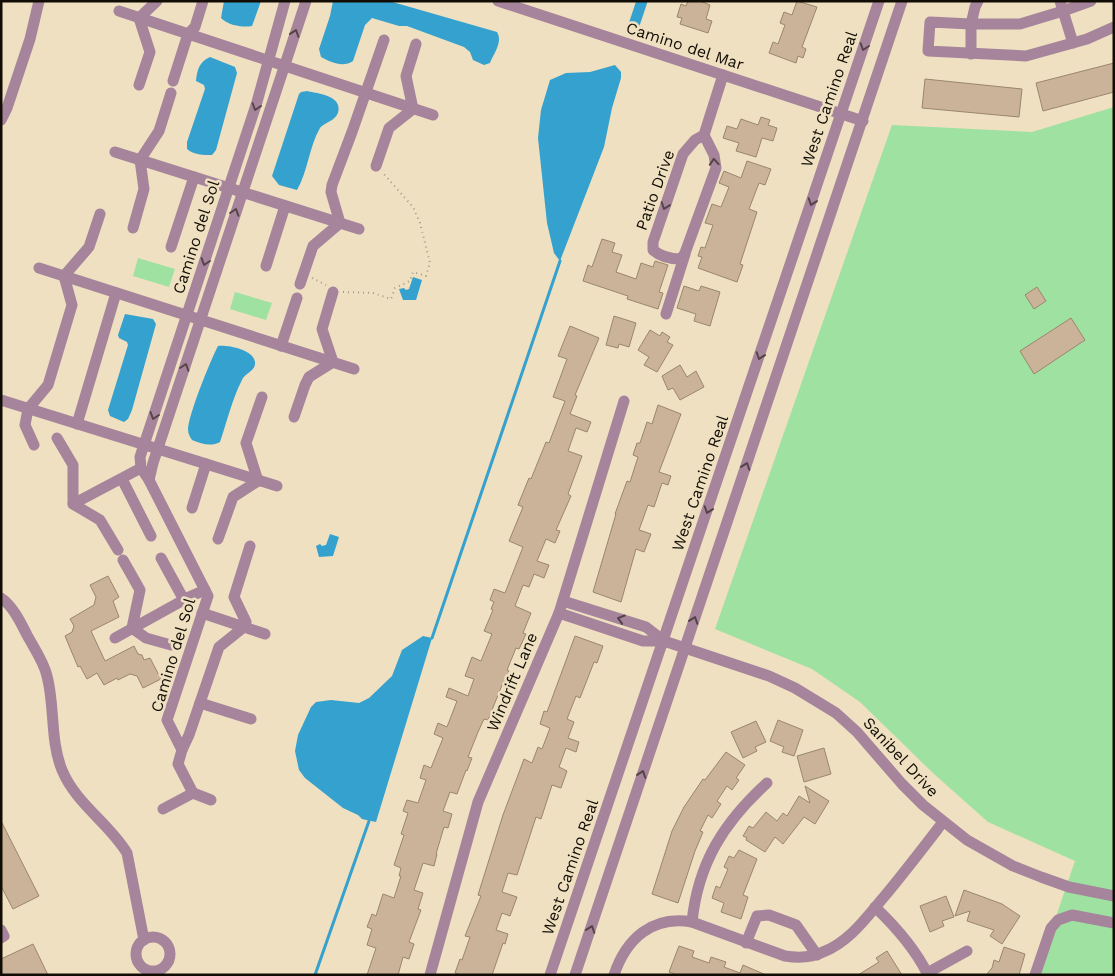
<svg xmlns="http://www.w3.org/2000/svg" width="1115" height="976" font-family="'Work Sans',sans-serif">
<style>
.green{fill:#9fe1a1}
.water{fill:#34a1ce}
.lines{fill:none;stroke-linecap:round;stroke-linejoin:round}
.stream{stroke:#34a1ce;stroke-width:3}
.canal{stroke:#34a1ce;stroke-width:11}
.building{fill:#cab399;stroke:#9b866d}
.path{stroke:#a69b83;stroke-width:2;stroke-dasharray:1 4;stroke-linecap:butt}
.minor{stroke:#a6849b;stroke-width:11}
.oneway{stroke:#554348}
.labels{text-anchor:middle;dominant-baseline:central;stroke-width:5;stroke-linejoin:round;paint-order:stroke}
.street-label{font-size:16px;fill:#120d04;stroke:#eee0c1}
</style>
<rect width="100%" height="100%" fill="#eee0c1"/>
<g class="green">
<polygon points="1114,107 1114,975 1036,975 1075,861 988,822 934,774 860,702 812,669 715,629 892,125 1032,132"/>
<polygon points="138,258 175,269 169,287 133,276"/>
<polygon points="235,292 272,303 266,320 230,309"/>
</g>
<g class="water">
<path d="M224 1H261L252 26C242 28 228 25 221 18Z"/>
<path d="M333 1H389L497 32C503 42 494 53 490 63L484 65 473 60 470 52 464 47 407 26H399L372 18 365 25 353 61C343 68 330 62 321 57L319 49 330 16Z"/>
<path d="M210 57 235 67 237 73 216 150 212 155C203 155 194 155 187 149V142L205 89 204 85 196 81C197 70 199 62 210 57Z"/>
<polygon points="615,65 621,72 621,78 612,108 604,147 560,261 554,253 547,223 538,138 541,110 550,80 566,73 590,72"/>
<path d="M307 91C316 93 335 95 338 105 342 120 324 122 320 128 309 147 308 171 297 190L279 185 272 176 299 94 301 92Z"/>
<polygon points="413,277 422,280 416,300 403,300 399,289 404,288 406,290 409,289"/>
<polygon points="125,314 153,319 156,324 132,410 128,419 124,422 110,416 108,410 128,345 127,342 119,338 118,335"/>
<path d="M218 346C227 345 253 349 255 362 256 371 245 373 242 380 232 399 227 422 220 442 211 447 202 444 192 440 190 437 188 434 188 429 189 414 210 361 218 346Z"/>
<polygon points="330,534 339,537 333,556 319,557 316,546 320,544 322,546 326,545"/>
<polygon points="423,636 432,638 376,822 362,819 358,815 343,808 305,778 299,770 295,751 298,735 311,707 316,702 331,700 359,703 369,698 392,676 402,650"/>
</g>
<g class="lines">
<g class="stream">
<polyline points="432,638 560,261"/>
<polyline points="315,975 369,821"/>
</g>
<polyline class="canal" points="635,22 642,1"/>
</g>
<g class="building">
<polygon points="688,1 700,1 710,5 706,19 712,21 708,33 680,24 682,18 677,17 681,4 686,6"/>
<polygon points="797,1 817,7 802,47 806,49 803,58 798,56 796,63 769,53 773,42 778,44 785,25 780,23 784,12 792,15"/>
<polygon points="1114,63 1114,92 1043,111 1036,83"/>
<polygon points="925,79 1022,89 1019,117 922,108"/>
<polygon points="761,117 770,120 768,125 777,128 773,141 762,138 756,157 736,151 739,143 723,138 727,126 737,129 741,119 758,125"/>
<polygon points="747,161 771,169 765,185 759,183 749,209 757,212 740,264 743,265 737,282 698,268 702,257 698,256 701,247 705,248 713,225 705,223 712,204 721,207 729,187 719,183 724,171 741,178"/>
<polygon points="602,239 615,243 612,252 622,255 616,272 636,279 641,263 653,267 655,261 668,265 659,292 663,293 658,309 627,299 628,296 583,281 588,265 592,267"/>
<polygon points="684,286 699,291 701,286 720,292 710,326 694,321 696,314 677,308"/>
<polygon points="1037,287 1046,301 1034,309 1025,295"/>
<polygon points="614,316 636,323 629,347 619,344 618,348 606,345"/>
<polygon points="1071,318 1085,340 1034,374 1020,351"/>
<polygon points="570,326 599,338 575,395 577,396 570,414 591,422 587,432 576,428 568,451 582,456 568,494 571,496 556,530 560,531 555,543 546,539 537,561 549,565 544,578 534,574 529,587 523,585 515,606 531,613 523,633 526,634 519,649 516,648 507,670 509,671 504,685 502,685 488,720 484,719 478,732 468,757 472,758 467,771 466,770 457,794 450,792 443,811 452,814 448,828 444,827 436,854 437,854 434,866 423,863 414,890 423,893 418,909 421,910 409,942 414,944 409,959 403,957 398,975 367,975 376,948 367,945 372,929 367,927 372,914 376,916 383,894 394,898 401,876 399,876 401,868 394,865 404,835 401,834 408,813 403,811 407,800 418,803 426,780 420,778 424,765 431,768 443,738 434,734 438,723 447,727 457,701 446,697 449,688 468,696 474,679 465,676 472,657 481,661 492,634 484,631 493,610 491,609 494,602 490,600 494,589 505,593 523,547 509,541 523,507 518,505 529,478 531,479 546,442 549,443 565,401 553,397 567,359 558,356"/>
<polygon points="650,330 660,336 662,332 670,337 667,342 673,345 657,372 644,365 649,357 638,350"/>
<polygon points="680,365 687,377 696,371 704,387 680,400 673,388 668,390 662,376"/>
<polygon points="658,405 681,414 659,472 671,476 668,485 662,483 654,507 648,505 639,530 651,534 644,552 636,549 621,602 593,592 616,514 615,514 627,481 630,482 638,457 633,455 637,443 640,443 647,422 652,424"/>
<polygon points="108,576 119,597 113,601 119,617 91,631 105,661 134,646 138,654 142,655 144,660 150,658 161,679 143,688 137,676 130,674 118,680 117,678 104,685 97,673 87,679 80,666 78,667 65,636 72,632 74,626 70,619 94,605 96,597 90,585"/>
<polygon points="575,636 603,646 597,663 594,662 580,698 576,696 567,719 574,722 568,738 579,742 576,752 566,748 559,767 567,771 561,788 552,785 541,819 536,817 517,875 508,873 502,892 517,897 510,916 502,913 496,930 508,934 505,944 503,943 492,975 461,975 455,973 460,959 462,960 470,937 465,936 481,896 478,895 503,815 524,759 532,763 538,747 542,749 550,728 540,724 544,711 547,712"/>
<polygon points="778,720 803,730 794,756 782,752 784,747 770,741"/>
<polygon points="756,721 766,742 755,747 757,751 743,758 731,732"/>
<polygon points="824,748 831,774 804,782 797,756"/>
<polygon points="726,752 745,765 736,778 739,780 732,790 727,786 717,801 721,804 712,818 708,815 700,831 703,832 695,851 678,903 652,894 672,831 684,807 703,779 705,780"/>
<polygon points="805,786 829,801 815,824 804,817 783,844 775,837 765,852 746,840 747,838 743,836 749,826 753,828 766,812 777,821 783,813 787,816 799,796 810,803"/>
<polygon points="1,821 39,896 13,909 1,886"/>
<polygon points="739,850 757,859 743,895 748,897 741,919 721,912 724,903 712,898 716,886 720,888 728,869 724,867 729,856 734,858"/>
<polygon points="964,890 1002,904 1020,916 1002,944 990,936 994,930 967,921 970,911 955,916"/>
<polygon points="946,896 954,917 942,921 944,926 930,932 920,906"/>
<polygon points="33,944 48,975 1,975 1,959"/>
<polygon points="679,946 694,951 692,957 709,963 711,957 726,962 724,967 740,973 743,965 766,975 677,975 669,972"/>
<polygon points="1004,947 1025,954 1019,975 986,975 992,968 994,960 999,962"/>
<polygon points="887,951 902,975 858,975 879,962 876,958"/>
</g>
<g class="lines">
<g class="path">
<polyline points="312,278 326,285"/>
<polyline points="343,292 373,293 391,299 395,288 410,281 413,272 426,276 430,263 420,223 413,207 383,173"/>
</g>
<g class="minor">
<polyline points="498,1 863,121"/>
<polyline points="978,1 975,7 971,24 930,22 928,51 1026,56 1087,39 1114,27"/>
<polyline points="119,11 433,115"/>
<polyline points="1073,43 1063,11 1091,1"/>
<polyline points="971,54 971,24 1020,24 1063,11 1060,1"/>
<polyline points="173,81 188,34 195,27 203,1"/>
<polyline points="139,85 150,52 139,18 157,1"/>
<polyline points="1,120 7,108 30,39 39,1"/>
<path d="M704 135 714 155 716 168 685 253 681 259C670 259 661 257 653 250V242L683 154 695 140 704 135 723 75"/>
<polyline points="115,152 359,229"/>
<polyline points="376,166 389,128 413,109 406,76 416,44"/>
<polyline points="133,228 144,189 140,160 159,131 171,93"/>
<polyline points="171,247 194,177"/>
<polyline points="266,266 285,206"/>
<polyline points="39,268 354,369"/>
<polyline points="300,284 313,246 340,223 331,192 332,185 352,132 384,40"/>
<polyline points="666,314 685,254"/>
<polyline points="281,346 297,298"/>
<polyline points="1,400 277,486"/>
<polyline points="294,417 305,385 309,377 333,362 322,329 333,292"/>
<polyline points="77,424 116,293"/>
<polyline points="57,438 73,465 73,504 100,520 118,550"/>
<polyline points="34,445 25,425 28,409 48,385 72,305 64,276 89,247 100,214"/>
<polyline points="122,479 151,536"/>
<polyline points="149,480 153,463 306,1"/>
<polyline points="73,504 141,468"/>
<polyline points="192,508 206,464"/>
<polyline points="218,539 233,497 258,481 246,443 262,397"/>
<polyline points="161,558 184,600"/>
<polyline points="123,560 140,590 132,628 146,638 171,645"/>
<path d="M1 598C13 606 21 623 27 635 34 648 44 662 47 676 55 706 50 741 62 770 76 804 109 823 127 853L144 940"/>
<polyline points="563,601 646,627 664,641 769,676 795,688 836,713 857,732 902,784 923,805 967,840 1013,866 1041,877 1069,887 1114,896"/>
<polyline points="202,613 244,627 246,622 234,597 250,546"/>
<polyline points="559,613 643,641 664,641"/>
<polyline points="115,638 189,597 205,590"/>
<polyline points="200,703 251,719"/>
<polyline points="182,750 189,735 219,647 244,627 265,634"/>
<polyline points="193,793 211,800"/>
<polyline points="163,809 193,793 178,764 182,750 167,720 208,596 149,480 141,468 140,457 257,102 285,1"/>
<path d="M875 907C896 927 915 948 928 975"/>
<path d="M692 922C698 863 724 822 767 783"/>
<polyline points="1,930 4,936 1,938"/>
<circle cx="153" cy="954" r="17"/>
<polyline points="746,943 757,916 769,915 796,925 817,955"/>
<polyline points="927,973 967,951"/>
<polyline points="430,975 478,802 559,613 624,401"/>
<polyline points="550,975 879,1"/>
<polyline points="575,975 902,1"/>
<path d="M614 975C626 939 652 915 692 922L785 956C798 958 811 958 823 952 849 942 866 918 883 898 904 873 923 848 943 822"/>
<polyline points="1035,975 1051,928 1058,920 1072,915 1114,923"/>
</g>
</g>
<defs><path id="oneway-chevron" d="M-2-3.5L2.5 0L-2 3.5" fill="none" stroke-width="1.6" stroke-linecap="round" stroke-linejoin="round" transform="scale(1.25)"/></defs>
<g class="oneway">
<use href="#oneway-chevron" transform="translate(295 33) rotate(-71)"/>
<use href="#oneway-chevron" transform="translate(864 47) rotate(108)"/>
<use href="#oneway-chevron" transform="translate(256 107) rotate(108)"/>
<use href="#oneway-chevron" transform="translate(714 162) rotate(-94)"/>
<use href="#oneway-chevron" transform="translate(812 202) rotate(109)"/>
<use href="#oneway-chevron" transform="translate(665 206) rotate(109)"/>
<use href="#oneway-chevron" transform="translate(235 212) rotate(-72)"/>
<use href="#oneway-chevron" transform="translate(205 262) rotate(108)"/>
<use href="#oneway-chevron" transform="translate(760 356) rotate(109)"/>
<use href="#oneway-chevron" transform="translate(185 367) rotate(-72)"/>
<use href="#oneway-chevron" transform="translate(154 416) rotate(108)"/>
<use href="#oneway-chevron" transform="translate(746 466) rotate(-71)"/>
<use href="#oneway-chevron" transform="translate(708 510) rotate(109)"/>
<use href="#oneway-chevron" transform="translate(621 619) rotate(-163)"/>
<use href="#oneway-chevron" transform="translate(694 620) rotate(-71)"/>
<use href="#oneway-chevron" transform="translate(642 774) rotate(-71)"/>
<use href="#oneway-chevron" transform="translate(591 929) rotate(-71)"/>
</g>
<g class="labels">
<g class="street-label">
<text transform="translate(685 46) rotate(18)">Camino del Mar</text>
<text transform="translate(829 99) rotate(-71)">West Camino Real</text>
<text transform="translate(655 190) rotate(-70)">Patio Drive</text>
<text transform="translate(196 237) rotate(-72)">Camino del Sol</text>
<text transform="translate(700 483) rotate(-71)">West Camino Real</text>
<text transform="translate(173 655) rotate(-73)">Camino del Sol</text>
<text transform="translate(512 682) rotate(-67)">Windrift Lane</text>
<text transform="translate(901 757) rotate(47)">Sanibel Drive</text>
<text transform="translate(570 867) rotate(-71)">West Camino Real</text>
</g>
</g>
<rect width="1115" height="976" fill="none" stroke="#120d04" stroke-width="5"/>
</svg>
